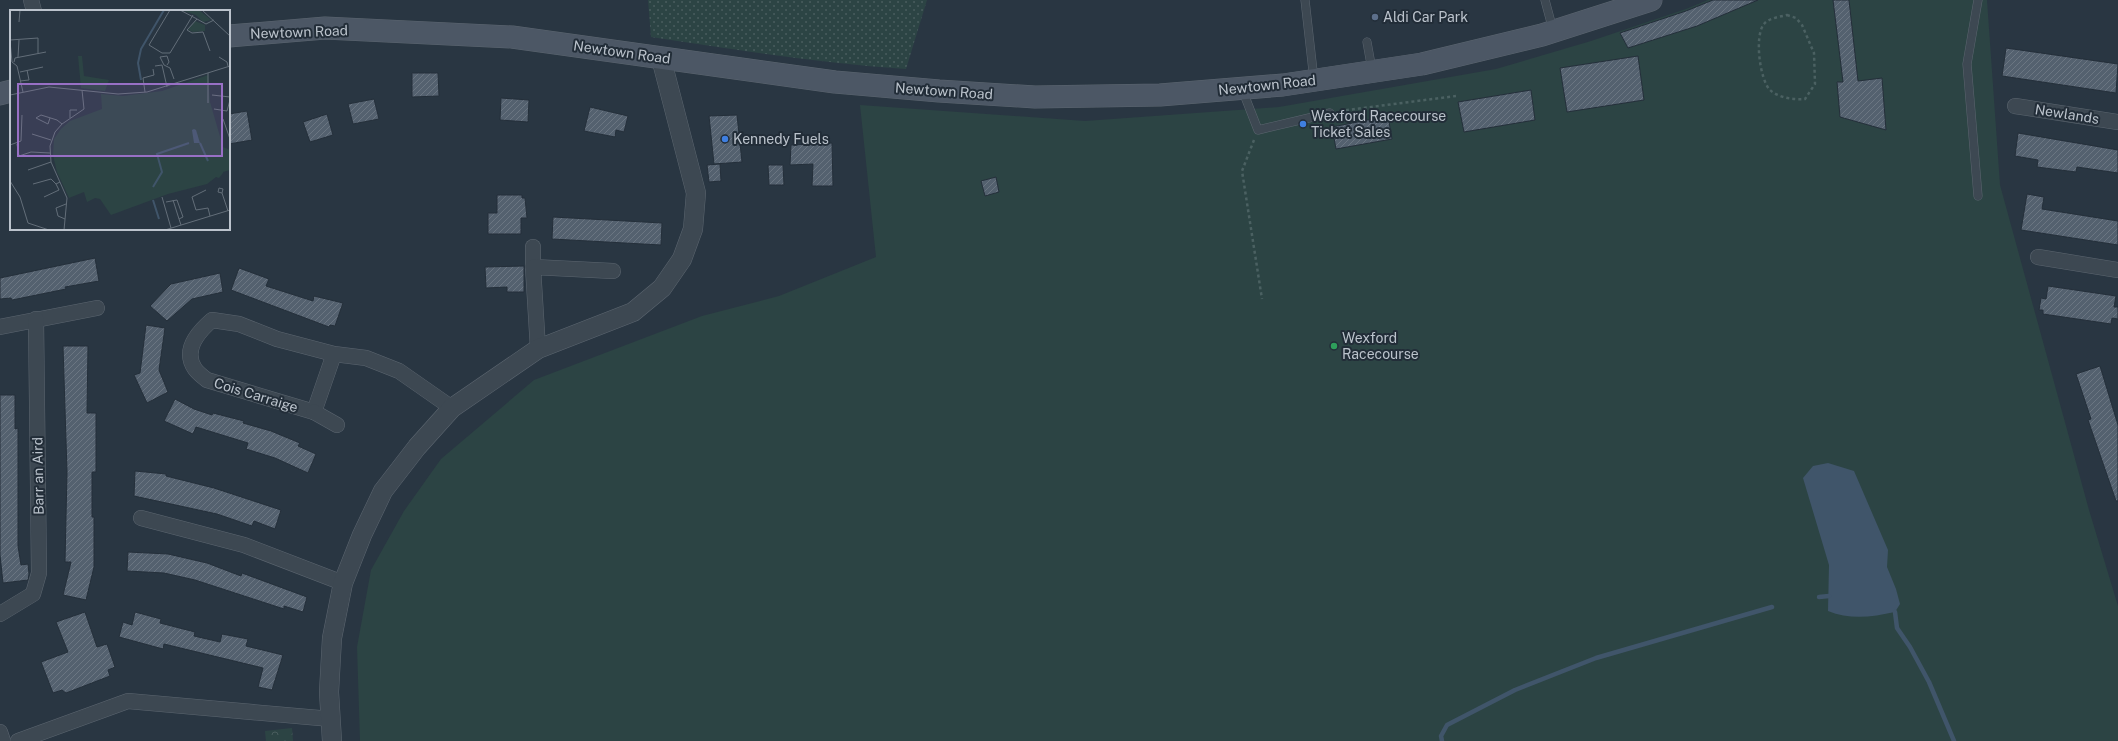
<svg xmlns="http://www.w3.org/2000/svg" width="2118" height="741" font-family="'Public Sans',sans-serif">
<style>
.grass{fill:url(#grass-dots)}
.park{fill:url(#park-crowns)}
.pitch{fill:#2c4444}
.water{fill:#40556a}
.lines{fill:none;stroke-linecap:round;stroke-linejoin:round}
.stream{stroke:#40556a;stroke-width:4.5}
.building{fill:url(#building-hatch);stroke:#242f3a}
.service-casing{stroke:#5c6670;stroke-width:9}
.minor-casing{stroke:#5c6670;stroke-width:16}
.tertiary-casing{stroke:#5c6670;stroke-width:20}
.secondary-casing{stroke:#5c6670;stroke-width:23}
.path{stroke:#4b6162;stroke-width:2.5;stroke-dasharray:3 3;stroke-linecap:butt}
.service{stroke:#3d4852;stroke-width:8}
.minor{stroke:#3d4852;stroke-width:15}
.tertiary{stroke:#3d4852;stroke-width:19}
.secondary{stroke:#4c5765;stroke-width:22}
.service-dot{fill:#5c6f8a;stroke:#222d38;stroke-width:1.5}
.shop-dot{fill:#3f7fe0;stroke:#222d38;stroke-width:1.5}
.leisure-dot{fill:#2e9e5b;stroke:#222d38;stroke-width:1.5}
.labels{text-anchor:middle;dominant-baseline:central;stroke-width:4;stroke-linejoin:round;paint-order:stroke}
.poi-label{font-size:14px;fill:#bbc3cc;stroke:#222d38;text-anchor:start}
.street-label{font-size:14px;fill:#bbc3cc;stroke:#222d38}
.inset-river{fill:none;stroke:#40556a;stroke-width:2}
.inset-road{fill:none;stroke:#636e79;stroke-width:1}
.view{fill:#9870c5;fill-opacity:0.15;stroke:#9870c5;stroke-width:2}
.inset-edge{fill:none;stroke:#bbc3cc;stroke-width:2}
</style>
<defs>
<pattern id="grass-dots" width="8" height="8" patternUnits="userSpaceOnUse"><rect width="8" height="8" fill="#2c4444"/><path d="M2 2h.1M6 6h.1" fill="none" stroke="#495d5e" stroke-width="1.8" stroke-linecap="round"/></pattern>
<pattern id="park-crowns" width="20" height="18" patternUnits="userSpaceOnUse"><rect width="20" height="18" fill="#2c4444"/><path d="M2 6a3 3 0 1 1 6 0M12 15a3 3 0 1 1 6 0" fill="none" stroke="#495d5e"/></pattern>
<pattern id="building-hatch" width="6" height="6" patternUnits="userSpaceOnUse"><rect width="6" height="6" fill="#54616f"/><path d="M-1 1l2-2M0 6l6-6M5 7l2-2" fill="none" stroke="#6b7682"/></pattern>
</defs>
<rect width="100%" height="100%" fill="#293642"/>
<path class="grass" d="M648 0H927L906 69C821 63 736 50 651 37Z"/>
<polygon class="park" points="292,728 293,741 266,741 265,731"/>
<polygon class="pitch" points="1708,0 1987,0 2000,185 2089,510 2118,606 2118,741 360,741 357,647 371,570 404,511 441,459 534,380 702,316 779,296 876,257 860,105 1085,121 1279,107 1496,69 1591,41 1686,9"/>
<path class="water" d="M1828 463 1854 471 1888 550 1887 567 1896 589 1900 604 1895 612C1872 617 1850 620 1828 611L1829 565 1803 478 1813 466Z"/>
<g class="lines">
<g class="stream">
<polyline points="1819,597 1829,596"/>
<polyline points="1895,612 1897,628 1910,647 1929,682 1954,741"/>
<polyline points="1442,741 1441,736 1447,725 1515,690 1596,658 1772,607"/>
</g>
</g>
<g class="building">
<polygon points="1713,0 1758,0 1697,26 1628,48 1620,33 1686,11"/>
<polygon points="1833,0 1849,0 1858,81 1882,78 1886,130 1840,117 1837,82 1843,82"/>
<polygon points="2006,48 2118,64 2116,93 2002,76"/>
<polygon points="1638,56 1644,100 1567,112 1560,68"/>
<polygon points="412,73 438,73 439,96 412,97"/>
<polygon points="1531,90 1535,120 1464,132 1458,102"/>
<polygon points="501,98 529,100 528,122 500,120"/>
<polygon points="374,99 379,119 353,124 348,104"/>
<polygon points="590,107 628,116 624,132 616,130 615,137 584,131"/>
<polygon points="247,111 252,140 229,144 229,114"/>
<polygon points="327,114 333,135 310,142 303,122"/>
<polygon points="737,115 742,162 714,164 709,116"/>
<polygon points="1388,116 1392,139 1336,149 1332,127"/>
<polygon points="2018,133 2118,150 2118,173 2077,167 2076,172 2037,167 2038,160 2015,156"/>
<polygon points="832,143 833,186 812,186 813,164 790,165 791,145"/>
<polygon points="720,164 721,181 709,182 707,165"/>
<polygon points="768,165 783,165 784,185 769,185"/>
<polygon points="996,177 999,192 985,196 981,181"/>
<polygon points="2027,194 2044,197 2042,209 2118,221 2118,245 2021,230"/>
<polygon points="497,195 522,195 522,198 525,198 527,218 521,218 521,234 488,234 488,213 497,213"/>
<polygon points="553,217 662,223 661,245 552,239"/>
<polygon points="95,258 99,281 65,287 66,289 12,300 11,298 0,299 0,278"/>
<polygon points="524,266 524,292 507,292 507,287 486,288 485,267"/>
<polygon points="239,268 269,279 266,286 313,301 314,296 343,303 335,326 330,325 329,327 231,290"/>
<polygon points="220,273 223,292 192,299 167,321 150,306 171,284"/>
<polygon points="2048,286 2116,296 2114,307 2118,307 2118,319 2112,318 2111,324 2043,314 2043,310 2039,310 2041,298 2046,299"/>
<polygon points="146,325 165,328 159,370 168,392 147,403 134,375 140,373"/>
<polygon points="63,346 88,346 87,413 96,413 96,472 92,472 92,517 94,517 94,567 86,600 63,595 71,562 65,562 67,472"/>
<polygon points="2100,366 2118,425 2118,501 2116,501 2088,420 2091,419 2076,374"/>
<polygon points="0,395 15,395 15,429 18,428 18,546 21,565 28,564 29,574 28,580 3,583 0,555"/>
<polygon points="175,399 194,409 212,415 213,413 244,421 243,423 271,431 300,443 298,446 316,454 308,473 275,458 246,449 248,443 196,427 193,434 164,421"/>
<polygon points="135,471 166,474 166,476 214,488 281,510 275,529 254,521 252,526 217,514 134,496"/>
<polygon points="128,552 168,554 207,563 241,576 242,573 307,597 303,612 284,606 284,609 195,580 164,573 127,571"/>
<polygon points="85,612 97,647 107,644 115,667 108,670 110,676 66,693 62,690 53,693 41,662 68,652 56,622"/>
<polygon points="135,612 161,619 160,623 195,632 194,636 220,642 222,634 248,639 246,646 283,655 272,690 258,687 263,668 164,644 163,649 119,637 123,622 132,625"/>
</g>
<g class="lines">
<g class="service-casing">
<g id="service">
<polyline points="1305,0 1314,80"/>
<polyline points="1545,0 1553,30"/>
<polyline points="1367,42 1372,70"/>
<polyline points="1242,89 1258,130 1330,113"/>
<polyline points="1978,196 1967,64 1978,0"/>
</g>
</g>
<g class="minor-casing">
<g id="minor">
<polyline points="31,0 34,11"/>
<polyline points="2015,106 2118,122"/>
<polyline points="533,247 533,267"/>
<polyline points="2038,257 2118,270"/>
<polyline points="0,327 97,308"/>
<polyline points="538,349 533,267 613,271"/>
<path d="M334 354 314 412 207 380C203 377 198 373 195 369 182 350 198 332 212 320L239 324 277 339 334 354 366 358 399 371 452 408"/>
<polyline points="314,412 337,425"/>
<polyline points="141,518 244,545 343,583"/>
<polyline points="0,614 33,594 39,573 36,319"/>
<polyline points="0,732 3,741"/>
<polyline points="18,741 128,701 331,719"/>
</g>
</g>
<g class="tertiary-casing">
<polyline id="tertiary" points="332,741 329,692 332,638 343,583 362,535 383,491 417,447 452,408 538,349 633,312 662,288 682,259 693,229 696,193 661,58"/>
</g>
<g class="secondary-casing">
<g id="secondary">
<polyline points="229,36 325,28 512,37 835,82 939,91 1035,97 1160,95 1283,85 1422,64 1542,35 1651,0"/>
<polyline points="0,94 11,91"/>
</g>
</g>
<g class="path">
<path d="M1787 15 1796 18 1802 25 1814 53 1815 84 1805 99C1794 100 1779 98 1770 90 1760 80 1754 36 1764 24 1769 18 1779 17 1787 15Z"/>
<polyline points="1340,111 1456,96"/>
<polyline points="1254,140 1242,171 1262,299"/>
</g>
<use href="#service" class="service"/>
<use href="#minor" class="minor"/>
<use href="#tertiary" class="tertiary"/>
<use href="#secondary" class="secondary"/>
</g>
<circle class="service-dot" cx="1375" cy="17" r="4"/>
<g class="shop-dot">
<circle cx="1303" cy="124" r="4"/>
<circle cx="725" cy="139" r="4"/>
</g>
<circle class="leisure-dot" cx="1334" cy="346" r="4"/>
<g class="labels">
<g class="poi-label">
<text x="1383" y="17">Aldi Car Park</text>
<text x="1311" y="116">Wexford Racecourse<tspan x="1311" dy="16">Ticket Sales</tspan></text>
<text x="733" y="139">Kennedy Fuels</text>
<text x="1342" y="338">Wexford<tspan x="1342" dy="16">Racecourse</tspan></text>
</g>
<g class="street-label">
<text transform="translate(299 32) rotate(-2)">Newtown Road</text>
<text transform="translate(622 52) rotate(8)">Newtown Road</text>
<text transform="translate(1267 85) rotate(-6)">Newtown Road</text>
<text transform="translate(944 91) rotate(4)">Newtown Road</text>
<text transform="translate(2067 114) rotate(9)">Newlands</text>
<text transform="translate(256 395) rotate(17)">Cois Carraige</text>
<text transform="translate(38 476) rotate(-91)">Barr an Aird</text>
</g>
</g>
<g transform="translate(10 10)">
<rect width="220" height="220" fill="#293642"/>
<path d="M171 0H189L201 10 193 12 186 5ZM185 11 195 15V21L183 22 178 20ZM68 46H72L74 66 99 70 95 81 71 78ZM213 137 220 140V160L213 162Z" fill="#2c4444"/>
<path d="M198 65 200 92 213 137V163L209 168 206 167 197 174 158 184 101 205 90 189 85 188 77 192 74 182 59 188 47 162 43 145 44 129 51 119 60 111 92 99 91 84 113 86 152 81Z" fill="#2c4444"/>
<path d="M184 119 186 120 190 133H184L182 120Z" fill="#40556a"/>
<path class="inset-river" d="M131 70 128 53 131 39 154 0M190 133 198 151M143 177 152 162 147 144 179 133M143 190 149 209"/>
<path class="inset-road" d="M160 0 139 35 152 43H160L183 5M170 0 187 9M192 0 220 26M9 12 10 0M0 30 28 28V43M0 31 2 52 7 56 13 82M200 41 193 22 182 23 177 20 187 9 196 14 204 10M8 47 9 30M209 47 217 52 218 56M4 52 5 48 36 42M157 55 159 52 157 46 150 47 154 55 160 58 164 69M145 56 152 55 157 77M10 62 33 57M198 63V93M10 71 19 70 17 60M135 82 133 68 144 65 143 59M0 85 39 77 108 84 137 82 220 56M202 85 220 87M204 99 217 101 220 90M40 108 38 114 26 108 31 105 47 110 52 114M60 108V100H67M213 109 220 129M22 124 41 130M7 134 9 146 21 142 40 143M0 135 11 131 12 105M18 160 41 152M0 171 10 187 18 213 39 220M23 174 41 169 46 174 50 172M196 180 182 187 186 200 198 198 200 206M212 183 208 182 209 178 213 179 212 183 218 201M34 187 49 180 46 174M152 187 161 218M163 190 169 209M156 192 167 190 173 207 169 209 171 215M55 209 48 206 46 198 56 194M54 220 57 188 41 152 40 136 45 122 52 114 74 99 72 80M155 220 220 200"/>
<path class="view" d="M8 74H212V146H8Z"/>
<rect width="220" height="220" class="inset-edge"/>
</g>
</svg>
